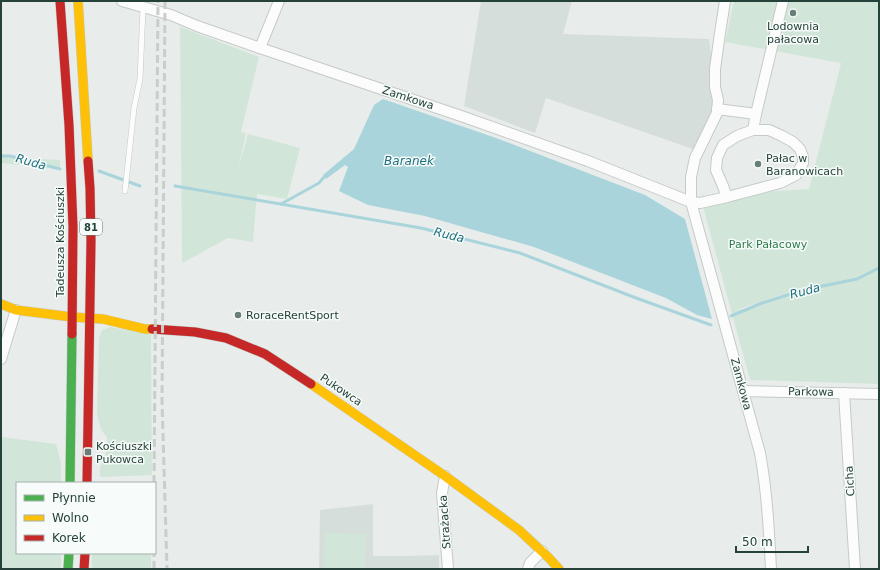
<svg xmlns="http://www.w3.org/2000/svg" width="880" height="570" font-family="'DejaVu Sans',sans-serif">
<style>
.built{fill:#d6dedb}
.green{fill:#d1e6d8;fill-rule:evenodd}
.water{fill:#a9d4db}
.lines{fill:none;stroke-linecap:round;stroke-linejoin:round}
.stream{stroke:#a9d4db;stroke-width:3}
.lane-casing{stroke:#c5cac8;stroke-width:6}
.street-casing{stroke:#c5cac8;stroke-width:12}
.fast-casing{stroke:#c3cbc8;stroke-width:10}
.slow-casing{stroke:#c3cbc8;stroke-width:10}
.jam-casing{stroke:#c3cbc8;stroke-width:10}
.lane{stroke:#fcfcfc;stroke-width:5}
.street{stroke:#fcfcfc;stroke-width:10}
.fast{stroke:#4caf50;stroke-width:9}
.slow{stroke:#ffc107;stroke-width:9}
.jam{stroke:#c62828;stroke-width:9}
.rail{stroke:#c9cdcc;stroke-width:3;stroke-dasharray:8 4;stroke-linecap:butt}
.poi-dot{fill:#697e78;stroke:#f7fbf9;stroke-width:1.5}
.labels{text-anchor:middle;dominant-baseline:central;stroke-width:3;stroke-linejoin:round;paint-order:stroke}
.shield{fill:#f7fbf9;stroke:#637a73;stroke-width:1}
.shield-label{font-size:10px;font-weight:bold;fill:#24423a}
.poi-label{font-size:11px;fill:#24423a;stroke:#f7fbf9;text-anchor:start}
.street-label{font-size:11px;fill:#24423a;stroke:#f7fbf9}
.park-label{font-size:11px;fill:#2d7a4b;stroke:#f7fbf9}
.water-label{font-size:12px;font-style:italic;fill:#1c6f80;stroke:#f7fbf9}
</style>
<rect width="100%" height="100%" fill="#e8edeb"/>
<g class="built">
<polygon points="481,1 572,1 563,34 709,39 713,69 712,111 693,149 546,98 535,133 464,106"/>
<polygon points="373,504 373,556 405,556 439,555 439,569 319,569 320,510"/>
</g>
<g class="green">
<path d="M734 1H879V384L750 380C733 319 717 257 700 196L809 189 841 63 725 42ZM812 285 752 308 736 310Z"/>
<polygon points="180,27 259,57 241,132 246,133 238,169 248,134 300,148 287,199 257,194 253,242 228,238 182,263"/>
<polygon points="1,157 60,160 60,169 1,163"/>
<polygon points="110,327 151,334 152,475 100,477 100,468 107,449 107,437 101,430 97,414 99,338 102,330"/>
<polygon points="1,437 56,444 61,462 61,483 17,483 17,553 61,553 61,569 1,569"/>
<polygon points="325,533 366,534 365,569 324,569"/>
<rect x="92" y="553" width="59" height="16"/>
</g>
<polygon class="water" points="383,99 496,138 645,195 685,219 712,319 697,315 666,298 534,247 425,216 368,205 339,191 348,167 345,165 326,179 323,175 354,149 374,105"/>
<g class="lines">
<g class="stream">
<polyline points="1,156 10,156 60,169"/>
<polyline points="99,171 140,186"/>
<polyline points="175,186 421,228 520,253 636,298 711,325"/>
<polyline points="281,204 319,183 324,177"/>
<polyline points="731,316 762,303 803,290 857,279 879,268"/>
</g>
<g class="lane-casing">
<polyline id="lane" points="125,191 134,108 140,79 143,8"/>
</g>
<g class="street-casing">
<g id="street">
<polyline points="122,1 171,15 197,26 260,48 464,117 588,161 691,202 700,203 727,197 780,183 796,175 803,163 803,157 800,149 793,142 782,136 769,130 753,130"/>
<path d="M725 1 720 33 715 69V87L718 100 717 113 695 158 691 177V202L760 453C767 491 769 530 771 569"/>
<polyline points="260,48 279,1"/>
<polyline points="717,109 756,114 783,1"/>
<polyline points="727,197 723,186 716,170 717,158 723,145 737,136 753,130 756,114"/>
<polyline points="1,359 11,326 16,310"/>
<polyline points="743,391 879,394"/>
<polyline points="844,393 855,569"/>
<polyline points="445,476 442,493 448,569"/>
<polyline points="528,569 530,563 542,551"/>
</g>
</g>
<g class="fast-casing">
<g id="fast">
<polyline points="70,483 72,334"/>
<polyline points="68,569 69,553"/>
</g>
</g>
<g class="slow-casing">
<g id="slow">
<polyline points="78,1 88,161"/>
<polyline points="1,304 16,310 72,317 103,319 145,329 152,329"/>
<polyline points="311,384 445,476 519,530 549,558 559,569"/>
</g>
</g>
<g class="jam-casing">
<g id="jam">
<polyline points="60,1 69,125 73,227 72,334"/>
<polyline points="152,329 195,332 226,338 265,354 311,384"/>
<polyline points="87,483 91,241 90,188 88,161"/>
<polyline points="84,569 85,553"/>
</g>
</g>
<use href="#lane" class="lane"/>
<use href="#street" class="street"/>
<use href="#fast" class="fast"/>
<use href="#slow" class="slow"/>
<use href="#jam" class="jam"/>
<g class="rail">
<polyline points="165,1 162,400 167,569"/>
<polyline points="154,483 158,1"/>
<polyline points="154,569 154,553"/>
</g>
</g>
<g class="poi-dot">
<circle cx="793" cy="13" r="4"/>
<circle cx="758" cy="164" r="4"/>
<circle cx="238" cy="315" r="4"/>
<rect x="84" y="448" width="8" height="8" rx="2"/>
</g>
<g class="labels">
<rect class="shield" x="80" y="219" width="22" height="16" rx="3"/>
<g class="shield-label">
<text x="91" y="227">81</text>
</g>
<g class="poi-label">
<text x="793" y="26" text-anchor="middle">Lodownia<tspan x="793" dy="13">pałacowa</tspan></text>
<text x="766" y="158">Pałac w<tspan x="766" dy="13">Baranowicach</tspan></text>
<text x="246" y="315">RoraceRentSport</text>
<text x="96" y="446">Kościuszki<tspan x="96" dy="13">Pukowca</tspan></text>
</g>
<g class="street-label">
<text transform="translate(408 98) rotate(18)">Zamkowa</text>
<text transform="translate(60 242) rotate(-90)">Tadeusza Kościuszki</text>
<text transform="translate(741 384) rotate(75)">Zamkowa</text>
<text transform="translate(341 390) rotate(34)">Pukowca</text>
<text transform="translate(811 392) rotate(1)">Parkowa</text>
<text transform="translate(850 481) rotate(-94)">Cicha</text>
<text transform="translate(445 522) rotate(-94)">Strażacka</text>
</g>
<g class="park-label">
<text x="768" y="244">Park Pałacowy</text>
</g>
<g class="water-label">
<text x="409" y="161">Baranek</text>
<text transform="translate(31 162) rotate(15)">Ruda</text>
<text transform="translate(449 235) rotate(14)">Ruda</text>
<text transform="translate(805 291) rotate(-15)">Ruda</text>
</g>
</g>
<rect width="880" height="570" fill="none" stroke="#24423a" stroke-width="4"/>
<rect x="16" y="482" width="140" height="72" fill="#f7fbf9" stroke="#a3b1ad"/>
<rect x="24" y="495" width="20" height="6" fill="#4caf50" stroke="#a3b1ad"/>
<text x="52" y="502" font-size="12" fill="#24423a">Płynnie</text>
<rect x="24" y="515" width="20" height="6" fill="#ffc107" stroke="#a3b1ad"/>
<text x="52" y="522" font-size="12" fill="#24423a">Wolno</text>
<rect x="24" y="535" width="20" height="6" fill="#c62828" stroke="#a3b1ad"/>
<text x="52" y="542" font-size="12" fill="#24423a">Korek</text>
<path d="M736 546v6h72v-6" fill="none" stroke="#24423a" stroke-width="2"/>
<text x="742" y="546" font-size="12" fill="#24423a" stroke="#f7fbf9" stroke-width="3" paint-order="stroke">50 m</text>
</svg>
